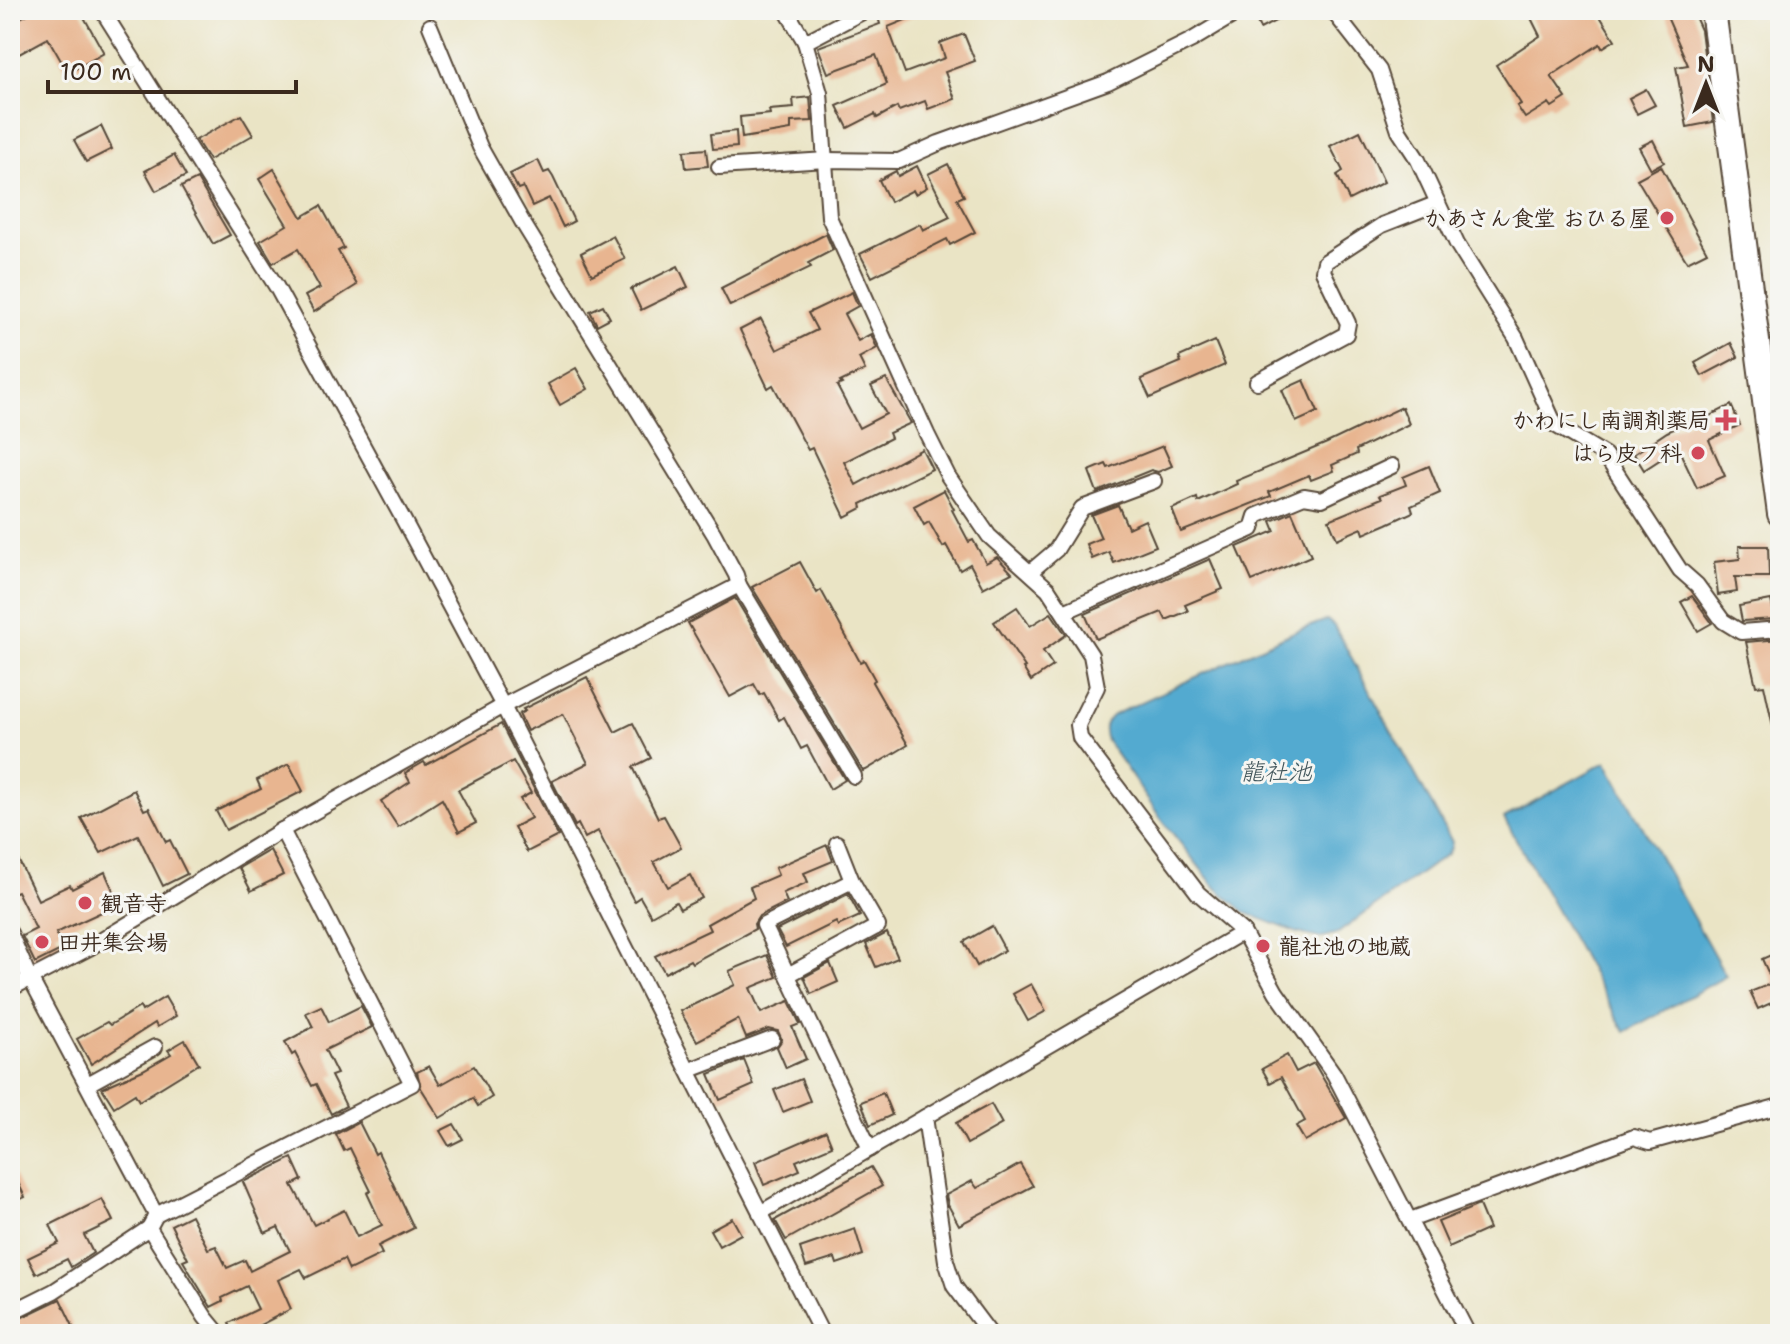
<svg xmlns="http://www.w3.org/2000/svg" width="1790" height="1344" font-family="'Shantell Sans','Klee One',sans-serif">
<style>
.water{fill:#53aad0;stroke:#476a77;stroke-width:2}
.building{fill:#e8b590}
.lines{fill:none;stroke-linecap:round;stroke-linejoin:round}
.minor-casing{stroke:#554637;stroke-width:18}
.primary-casing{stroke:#554637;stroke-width:28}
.minor{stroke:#fff;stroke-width:14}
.primary{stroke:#fff;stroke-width:24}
.poi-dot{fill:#d1495b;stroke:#f6f6f2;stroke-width:3}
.labels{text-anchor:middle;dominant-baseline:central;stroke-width:6;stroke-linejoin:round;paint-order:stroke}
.poi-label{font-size:22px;font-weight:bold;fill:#3b2a1e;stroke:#f6f6f2;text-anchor:end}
.water-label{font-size:24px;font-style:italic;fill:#43575c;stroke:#f6f6f2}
</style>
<rect width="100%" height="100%" fill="#f6f6f2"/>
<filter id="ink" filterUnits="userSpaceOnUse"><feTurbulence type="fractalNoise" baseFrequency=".0125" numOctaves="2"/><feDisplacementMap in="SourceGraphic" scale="16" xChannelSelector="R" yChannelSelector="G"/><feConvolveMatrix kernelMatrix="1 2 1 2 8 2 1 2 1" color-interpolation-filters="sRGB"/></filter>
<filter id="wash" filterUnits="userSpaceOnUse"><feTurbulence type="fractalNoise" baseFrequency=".006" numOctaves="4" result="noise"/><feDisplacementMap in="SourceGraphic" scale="32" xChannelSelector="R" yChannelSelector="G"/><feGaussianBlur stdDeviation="1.8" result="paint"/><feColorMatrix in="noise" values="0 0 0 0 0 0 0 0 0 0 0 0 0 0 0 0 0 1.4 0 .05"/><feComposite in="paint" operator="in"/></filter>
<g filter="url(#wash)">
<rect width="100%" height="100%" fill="#eae4c5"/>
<g class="water">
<path d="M1327 620 1334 626 1355 664 1452 842 1451 848 1447 854 1338 933 1319 938 1298 933 1246 913 1216 888 1162 820 1107 741C1103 729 1104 723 1113 715L1294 632Z"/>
<polygon points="1606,762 1726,976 1625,1032 1504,818"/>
</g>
<g id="blocks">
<g class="building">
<polygon points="23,10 80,10 104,53 68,73 48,38 10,59 10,23 26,15"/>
<polygon points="876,10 930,10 888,27 905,73 945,58 940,43 964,34 975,61 945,72 955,99 928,109 925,101 899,111 897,107 877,118 875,114 848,128 837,106 887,84 876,55 828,73 818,47 880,24"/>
<polygon points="1252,10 1297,10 1260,29"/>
<polygon points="1527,10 1596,10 1615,40 1602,48 1600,44 1551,76 1566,98 1552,107 1549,103 1525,118 1517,106 1521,104 1496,65 1540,36"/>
<polygon points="1664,10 1692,10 1701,30 1713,122 1687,127 1676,67 1688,65"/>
<polygon points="1646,89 1655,105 1637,114 1629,98"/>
<polygon points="810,97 812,121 791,122 791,130 742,138 740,117 770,114 769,110 794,108 793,99"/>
<polygon points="241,115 253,135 209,160 196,140"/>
<polygon points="101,126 112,149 86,162 74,140"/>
<polygon points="736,131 737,147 713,149 711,134"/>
<polygon points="1360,131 1384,182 1349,200 1337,175 1343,171 1330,146"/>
<polygon points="1653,140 1664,162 1651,169 1639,147"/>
<polygon points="706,149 708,166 686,168 684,151"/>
<polygon points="174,155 186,176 156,191 145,171"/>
<polygon points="538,160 544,173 549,171 553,177 574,221 563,227 549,198 532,206 523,187 518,189 510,174"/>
<polygon points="948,164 964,196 957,199 975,232 950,245 947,239 872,277 860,254 920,224 923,230 950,217 928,174"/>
<polygon points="917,166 927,187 915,194 913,190 890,202 879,180 896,171 898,176"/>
<polygon points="1661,166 1707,252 1687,262 1637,179"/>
<polygon points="274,169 302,217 321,206 344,248 338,251 357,285 314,312 305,296 320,288 298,249 273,263 260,241 287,225 259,179"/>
<polygon points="197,179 230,235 213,244 181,187"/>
<polygon points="826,234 833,250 808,263 811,267 730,306 721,288"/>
<polygon points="613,236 625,259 592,275 581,253"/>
<polygon points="678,266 688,287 641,310 631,289"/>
<polygon points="852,292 858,306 844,314 858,341 871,334 877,348 859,358 865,370 840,382 842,384 837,386 859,428 886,414 871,386 886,379 911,423 889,433 891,438 844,462 856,485 922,449 932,469 861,504 862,508 845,517 812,448 808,450 773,385 768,388 740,330 761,319 777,350 817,330 808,313"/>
<polygon points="603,305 610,318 597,325 590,311"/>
<polygon points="1215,341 1225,365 1150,398 1141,379 1181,362 1179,357"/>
<polygon points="1731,343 1738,357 1702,376 1695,363"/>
<polygon points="576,368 588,389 560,405 548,384"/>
<polygon points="1304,380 1318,412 1296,422 1282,390"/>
<polygon points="1731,405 1740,425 1709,440 1725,476 1697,488 1678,448 1644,470 1634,454 1667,432 1698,418 1700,421"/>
<polygon points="1402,407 1409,424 1356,450 1357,454 1332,465 1334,471 1311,480 1309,475 1269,492 1271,496 1181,532 1172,509 1197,498 1198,502 1237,484 1236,481 1327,443"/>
<polygon points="1163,446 1172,466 1158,472 1151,470 1097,492 1089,471 1106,464 1108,468"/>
<polygon points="1429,466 1440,493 1411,506 1413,512 1387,524 1364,534 1362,528 1337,539 1329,520 1382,498 1380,495 1406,485 1403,477"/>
<polygon points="944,490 954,509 952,510 969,542 973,540 986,563 997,557 1012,573 983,588 970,564 960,570 946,545 943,547 929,522 924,525 914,506"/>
<polygon points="1118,505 1128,528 1145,520 1156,546 1114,563 1109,552 1092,559 1086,544 1101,538 1091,515"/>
<polygon points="1292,512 1311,556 1252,581 1237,547 1275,531 1271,521"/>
<polygon points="1739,546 1768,546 1769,577 1735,577 1737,592 1718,595 1714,562 1740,559"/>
<polygon points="1210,559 1223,589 1185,605 1188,611 1166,620 1162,612 1096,639 1085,614"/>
<polygon points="800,562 817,593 821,590 860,662 864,660 875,680 872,682 908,745 866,770 863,771 752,587"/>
<polygon points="1692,596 1712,623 1698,631 1681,602"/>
<polygon points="735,598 845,780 830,789 807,746 801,749 784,717 779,720 764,693 760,695 754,684 730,697 688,623"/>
<polygon points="1771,600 1775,619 1742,621 1739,606"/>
<polygon points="1017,607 1030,626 1051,613 1066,635 1043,651 1053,666 1031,681 1023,668 1025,667 994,622"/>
<polygon points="1780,639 1780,730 1774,731 1764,685 1756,686 1746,642"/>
<polygon points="587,677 615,732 633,723 651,758 633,767 658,818 664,816 681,847 654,862 668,887 690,875 702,898 680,909 676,902 651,916 640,897 634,901 598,831 585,838 578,824 575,826 552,781 588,763 563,714 527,731 519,714 525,711 523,709"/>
<polygon points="501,724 558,836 527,852 514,827 531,818 520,799 531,793 513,761 458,790 476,823 459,832 442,799 398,827 381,801 410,782 405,773 424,762 426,765"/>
<polygon points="289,764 303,791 226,830 216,811 261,789 257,780"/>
<polygon points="134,790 144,810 149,808 166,842 170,840 187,874 163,886 138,835 101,853 81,818"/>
<polygon points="10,843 38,900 70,885 72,889 105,872 119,904 56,933 63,949 35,963 22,936 36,929 17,891 10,894"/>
<polygon points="827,845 833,861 804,873 808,882 783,893 787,902 759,916 754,924 755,929 692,963 690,960 665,973 655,956 710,930 707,924 754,898 750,887 778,875 775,868"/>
<polygon points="270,850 283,875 251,891 239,868"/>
<polygon points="848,894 860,916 838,926 836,922 786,947 777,930"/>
<polygon points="992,926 1005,950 977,966 964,942"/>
<polygon points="887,933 898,958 876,967 866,944"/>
<polygon points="1780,951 1780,999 1758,1009 1750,992 1773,983 1762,959"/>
<polygon points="767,955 777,977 750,988 761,1013 789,1001 800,1024 792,1027 806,1059 786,1068 777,1047 782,1040 778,1031 769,1029 746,1038 738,1019 697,1041 680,1011 735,985 729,971"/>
<polygon points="830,963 838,982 811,994 804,977"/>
<polygon points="1031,984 1046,1011 1028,1021 1013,994"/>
<polygon points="165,997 176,1016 157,1027 155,1023 91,1064 77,1039 107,1022 110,1025 140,1007 142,1011"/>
<polygon points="321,1006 329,1022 361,1006 372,1027 325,1050 337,1074 331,1076 346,1106 331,1114 316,1084 312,1086 295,1053 292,1055 285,1042 313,1027 306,1013"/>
<polygon points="185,1040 199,1064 139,1101 135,1094 114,1107 102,1088 143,1070 171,1054 168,1050"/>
<polygon points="1287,1055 1296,1072 1314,1063 1346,1118 1305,1141 1296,1126 1305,1121 1281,1077 1270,1083 1262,1069"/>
<polygon points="744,1060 754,1085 720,1100 709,1074"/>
<polygon points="429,1066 440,1085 474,1066 492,1097 478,1106 473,1098 440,1118 421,1088 417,1072"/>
<polygon points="801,1079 810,1101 783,1112 774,1090"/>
<polygon points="883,1093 892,1115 870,1125 861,1102"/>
<polygon points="991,1104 1002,1124 967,1144 956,1123"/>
<polygon points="359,1122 375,1154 378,1152 414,1228 378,1246 382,1254 349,1270 344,1259 306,1278 301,1269 278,1280 291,1309 243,1334 234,1334 229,1323 258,1309 247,1286 222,1298 223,1301 211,1307 183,1261 188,1259 171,1225 191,1215 208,1249 216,1246 227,1268 245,1260 250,1271 290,1251 278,1227 265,1233 243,1182 292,1158 302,1180 292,1185 314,1225 344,1210 357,1237 382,1225 367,1193 371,1191 350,1148 344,1151 336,1134"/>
<polygon points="454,1124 463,1139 449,1146 440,1131"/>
<polygon points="826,1131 832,1146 796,1161 800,1170 764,1185 755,1162"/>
<polygon points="1020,1164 1033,1186 959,1225 948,1205 946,1195 972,1181 977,1188"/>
<polygon points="10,1166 25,1197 10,1204"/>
<polygon points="871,1167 882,1186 786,1240 775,1220"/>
<polygon points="102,1199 113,1221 84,1235 93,1253 71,1267 67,1259 36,1274 28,1258 59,1243 50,1225"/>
<polygon points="1479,1205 1489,1229 1449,1247 1438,1222"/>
<polygon points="732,1218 741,1234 719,1246 710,1230"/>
<polygon points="855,1229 863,1255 837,1264 835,1258 806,1267 800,1248"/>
<polygon points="60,1299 73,1326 56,1334 10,1334 10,1323"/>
</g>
</g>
</g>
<g filter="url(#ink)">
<use href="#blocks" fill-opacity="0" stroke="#554637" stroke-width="2"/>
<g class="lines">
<g class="minor-casing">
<g id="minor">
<polyline points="102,10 276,286 403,519 503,706 822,1334"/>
<polyline points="786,10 805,42 820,93 829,217 927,434 948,476 989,536 1048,589 1091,655 1097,687 1078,725 1080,738 1198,893 1243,932 1276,992 1334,1074 1468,1334"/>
<polyline points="1332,10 1379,70 1399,131 1418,160 1457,244 1516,338 1555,425 1605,455 1680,570 1697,585 1723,621 1741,632 1780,629"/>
<polyline points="430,26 480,147 523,223 714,534 736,575 739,585 854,776"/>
<polyline points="805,42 866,10"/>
<polyline points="719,167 826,160 899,161 939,143 1108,82 1192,40 1242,10"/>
<polyline points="1257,382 1346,334 1348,323 1323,271 1325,262 1382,225 1438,203"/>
<polyline points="1030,572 1056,550 1082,508 1154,481"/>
<polyline points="1064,612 1252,529 1256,516 1304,496 1322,499 1392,466"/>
<polyline points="837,843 852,881"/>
<polyline points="10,933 27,972 156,1215"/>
<polyline points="788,975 878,926 852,881 764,925 870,1149"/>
<polyline points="10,989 89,948 282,830 503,706 739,585"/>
<polyline points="690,1070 772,1039"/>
<polyline points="88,1084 155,1047"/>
<polyline points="925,1117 946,1261 954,1286 990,1334"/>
<polyline points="760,1213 1243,932"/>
<polyline points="1410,1220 1634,1137 1650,1142 1780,1106"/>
<polyline points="149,1228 205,1317 219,1334"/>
<polyline points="10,1313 54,1291 149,1228 156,1215 412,1084 282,830"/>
</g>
</g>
<g class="primary-casing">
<polyline id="primary" points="1713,10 1780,514"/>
</g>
<use href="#minor" class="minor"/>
<use href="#primary" class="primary"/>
</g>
</g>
<g class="poi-dot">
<circle cx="1667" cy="218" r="8"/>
<path d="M1722 408h8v8h8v8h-8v8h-8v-8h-8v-8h8z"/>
<circle cx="1698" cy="453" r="8"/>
<circle cx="85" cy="903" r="8"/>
<circle cx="42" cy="942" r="8"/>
<circle cx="1263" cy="946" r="8"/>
</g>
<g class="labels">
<g class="poi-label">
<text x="1651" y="218">かあさん食堂 おひる屋</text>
<text x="1710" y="420">かわにし南調剤薬局</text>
<text x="1682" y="453">はら皮フ科</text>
<text x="101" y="903" text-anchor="start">観音寺</text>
<text x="58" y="942" text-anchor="start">田井集会場</text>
<text x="1279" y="946" text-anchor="start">龍社池の地蔵</text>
</g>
<g class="water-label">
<text x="1276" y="772">龍社池</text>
</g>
</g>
<rect width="1790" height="1344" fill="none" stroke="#f6f6f2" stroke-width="40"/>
<g transform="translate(1706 84)" stroke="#f6f6f2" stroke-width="6" paint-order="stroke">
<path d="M0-6L14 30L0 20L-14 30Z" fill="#3b2a1e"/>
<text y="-12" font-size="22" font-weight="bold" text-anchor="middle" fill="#3b2a1e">N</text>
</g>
<path d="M48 80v12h248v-12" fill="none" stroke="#3b2a1e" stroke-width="4"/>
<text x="60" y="80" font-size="24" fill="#3b2a1e" stroke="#f6f6f2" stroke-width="6" paint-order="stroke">100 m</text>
</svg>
